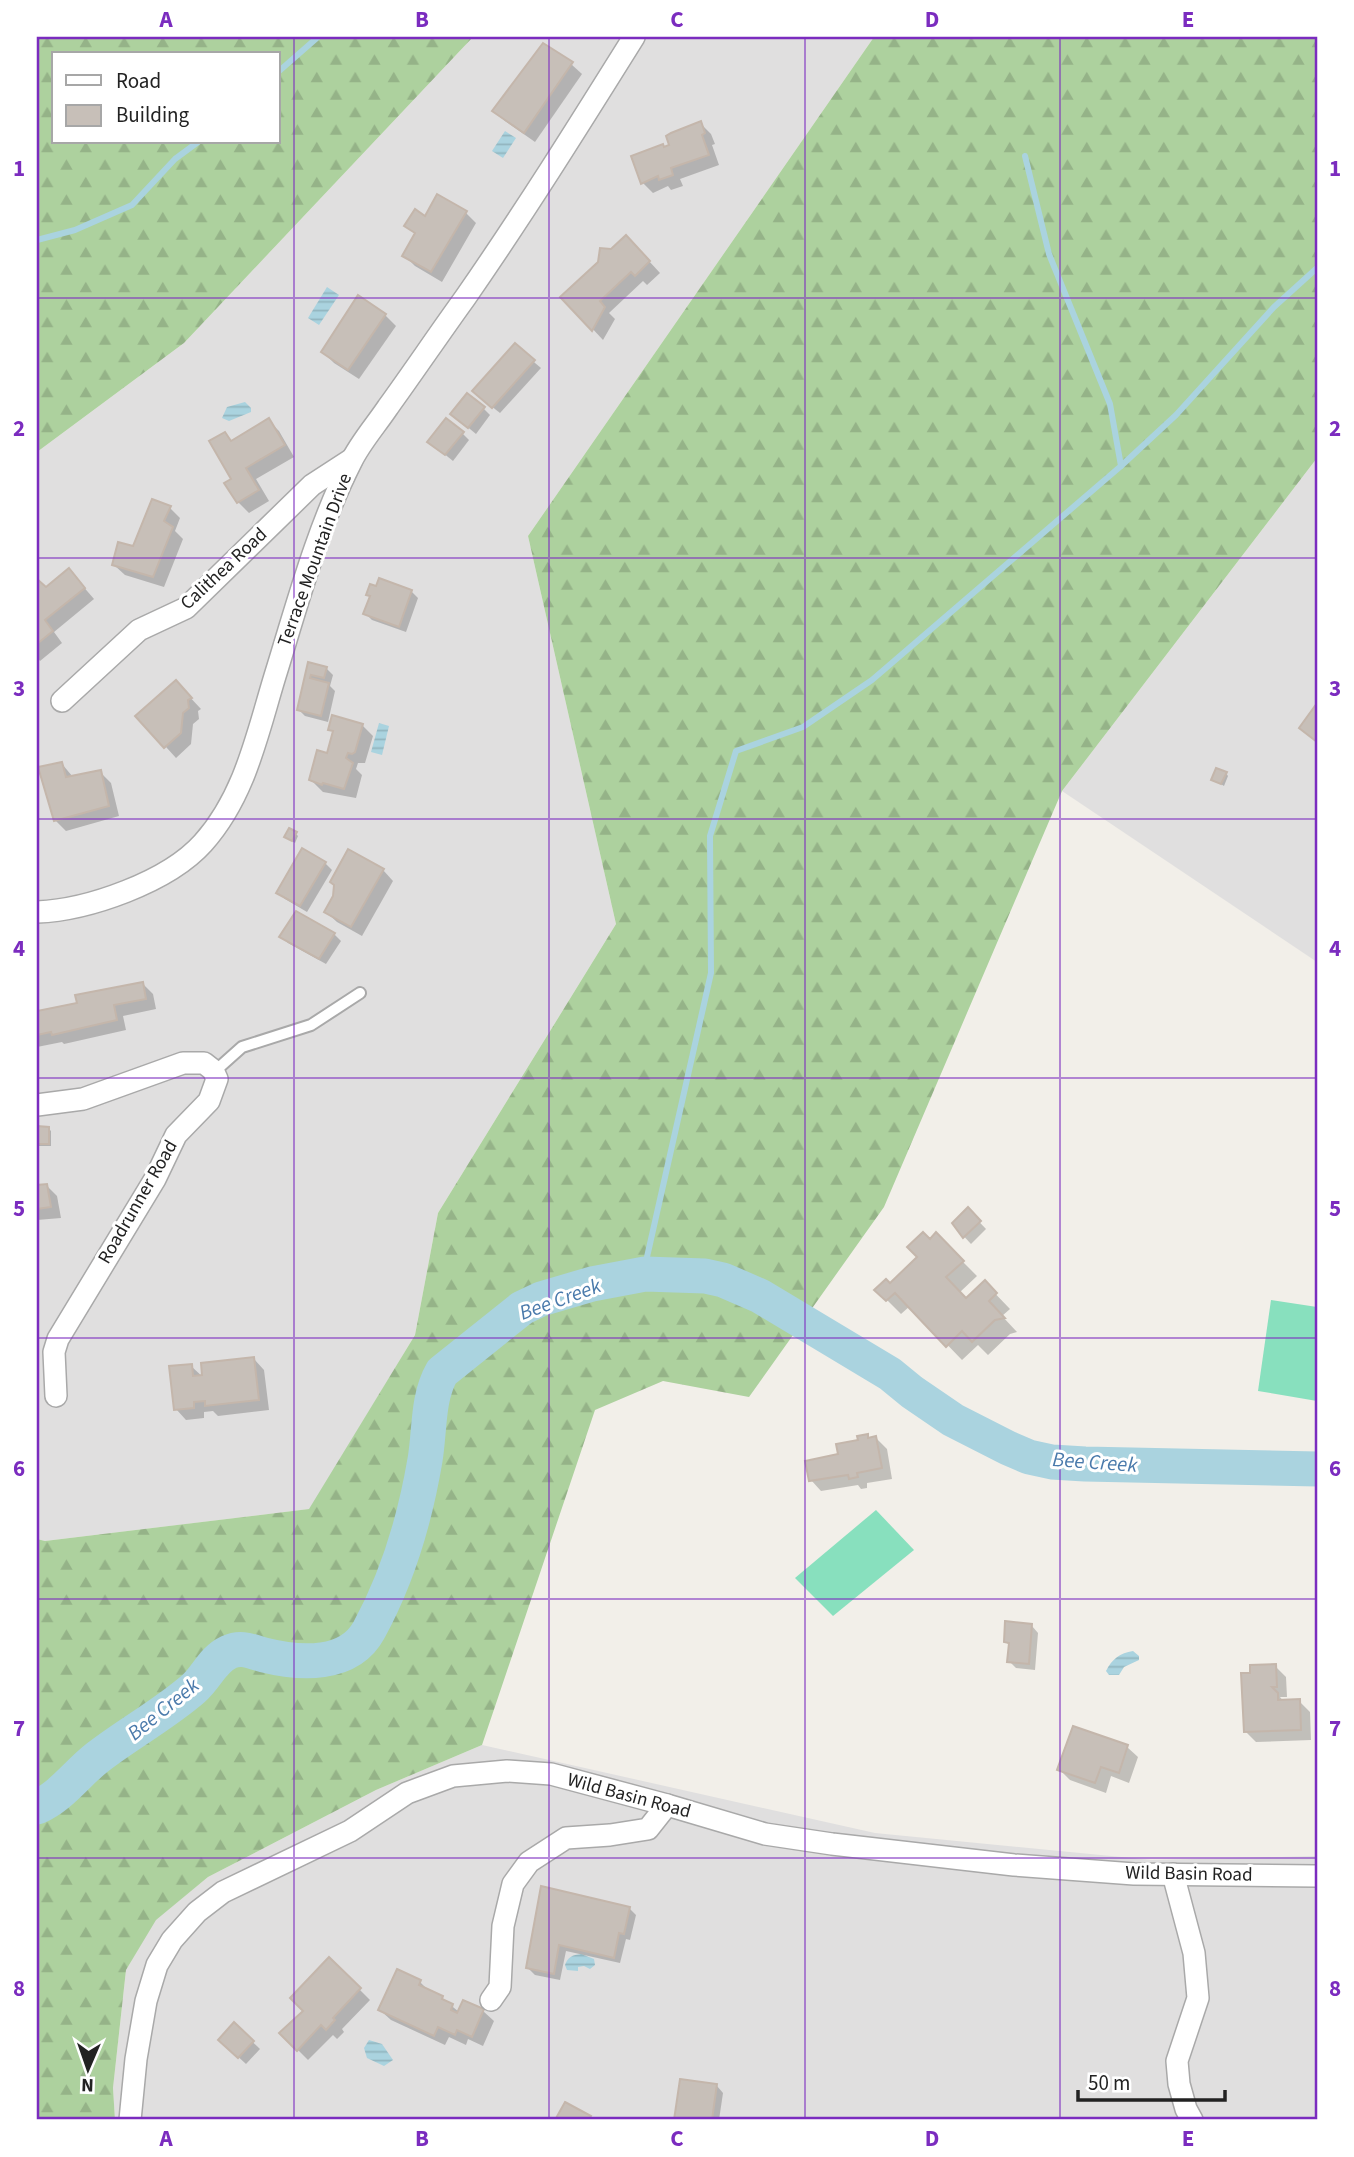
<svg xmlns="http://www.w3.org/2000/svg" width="1354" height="2157" font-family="'Source Sans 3',sans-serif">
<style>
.residential{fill:#e0dfdf}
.forest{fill:url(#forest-firs);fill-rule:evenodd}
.pitch{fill:#88e0be}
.water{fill:url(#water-rules)}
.shadow{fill:#0003}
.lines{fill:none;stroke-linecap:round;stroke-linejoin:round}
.stream{stroke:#aad3df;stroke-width:6}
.river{stroke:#aad3df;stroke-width:35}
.building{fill:#c7bfb8;stroke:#c4b6ab;stroke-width:2}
.lane-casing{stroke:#a9a9a9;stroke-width:14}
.street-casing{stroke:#a9a9a9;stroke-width:24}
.lane{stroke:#fff;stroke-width:10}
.street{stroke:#fff;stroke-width:21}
.grid{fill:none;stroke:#7b2cbf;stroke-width:2;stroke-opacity:0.55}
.labels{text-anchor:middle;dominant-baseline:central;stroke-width:6;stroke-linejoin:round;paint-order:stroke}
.street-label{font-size:19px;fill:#222;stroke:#fff}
.water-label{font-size:21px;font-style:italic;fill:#4a7aab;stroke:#fff}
.neatline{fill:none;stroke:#7b2cbf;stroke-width:2.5}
.grid-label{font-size:23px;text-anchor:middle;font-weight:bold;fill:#7b2cbf}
</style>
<defs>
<pattern id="forest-firs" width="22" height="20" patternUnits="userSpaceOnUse" patternTransform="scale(1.75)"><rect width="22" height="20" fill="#add19e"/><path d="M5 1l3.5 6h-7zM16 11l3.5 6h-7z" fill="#95b388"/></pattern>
<pattern id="water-rules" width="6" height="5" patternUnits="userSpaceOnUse" patternTransform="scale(1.75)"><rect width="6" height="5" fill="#aad3df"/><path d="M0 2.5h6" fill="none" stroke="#92b5bf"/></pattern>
</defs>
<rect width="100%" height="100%" fill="#f2efe9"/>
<g class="residential">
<polygon points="473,37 874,37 528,536 616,924 438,1213 415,1335 310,1509 45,1541 37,1539 37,452 184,343"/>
<polygon points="1317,458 1317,962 1062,791"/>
<polygon points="482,1745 875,1833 1152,1860 1317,1856 1317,2120 115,2120 113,2088 126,1970 155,1920 208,1877 376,1790"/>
</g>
<g class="forest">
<path d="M37 37H473L184 343 37 452ZM54 54H278V142H54Z"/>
<polygon points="874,37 1317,37 1317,458 1062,791 884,1207 749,1397 663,1381 595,1410 482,1745 376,1790 208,1877 156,1920 126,1970 113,2088 115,2120 37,2120 37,1539 45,1541 309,1509 415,1335 438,1213 616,924 528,536"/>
</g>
<g class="pitch">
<polygon points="1271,1300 1317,1307 1317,1401 1258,1391"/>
<polygon points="876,1510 914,1550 833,1616 795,1578"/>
</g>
<g class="water">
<polygon points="505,131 516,138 503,158 492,151"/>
<polygon points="327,287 339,295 319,325 308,318"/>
<polygon points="245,402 251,408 251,412 229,421 222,418 227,407"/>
<polygon points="379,723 389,726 382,755 371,752"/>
<path d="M1133 1651 1139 1656V1660L1124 1667 1119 1675H1109L1106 1671C1112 1659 1120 1653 1133 1651Z"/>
<path d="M581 1954 594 1959 595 1965 590 1969 584 1966 578 1967V1971L567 1970 565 1965C568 1957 572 1955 581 1954Z"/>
<polygon points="369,2040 382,2044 393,2060 384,2066 367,2058 364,2048"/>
</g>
<g class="shadow">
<polygon points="571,64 582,74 535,142 505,121 494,111"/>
<polygon points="700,123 711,134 715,144 712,145 719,165 680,179 683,186 671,190 668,186 653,193 643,183 663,146 665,148 672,146"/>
<polygon points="466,213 476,223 442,282 415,266 404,255 416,235 407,226 426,218"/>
<polygon points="637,248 660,273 647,285 643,281 609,313 615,319 603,340 563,297"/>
<polygon points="358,298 385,315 396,326 359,379 334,363 323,352"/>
<polygon points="515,346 541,368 500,413 481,398"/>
<polygon points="483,408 490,415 476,434 452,414"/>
<polygon points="269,421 279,431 294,457 256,479 269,501 249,513 238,502 225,434 233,442"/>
<polygon points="462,433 469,440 453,461 437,448"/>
<polygon points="170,508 180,518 175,531 183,539 164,587 125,575 114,565 134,548"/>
<polygon points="69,570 94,599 54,632 62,643 40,661 37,657 37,581 46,588"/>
<polygon points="411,591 418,598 406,632 372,620 365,613 371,597 368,594"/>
<polygon points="309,664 326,668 333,675 330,686 335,691 328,722 305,716 298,709"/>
<polygon points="186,693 201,709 198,711 199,719 193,724 191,744 176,758 138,716"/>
<polygon points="362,725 373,736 365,763 358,763 356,769 362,775 356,798 323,792 312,781 328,755 334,733 330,729"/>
<polygon points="62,764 73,777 100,772 111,783 119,816 66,831 55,820"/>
<polygon points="1226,773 1228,776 1224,786 1213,779"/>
<polygon points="295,833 298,836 295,843 289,839"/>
<polygon points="325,863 332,870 307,912 285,899 278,893"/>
<polygon points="383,870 393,881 362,936 337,922 326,912"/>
<polygon points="334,934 341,941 326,964 288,943 281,937"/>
<polygon points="142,983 153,994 156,1009 123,1016 126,1030 64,1044 62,1042 37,1047 37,1013 79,1004"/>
<polygon points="37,1128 48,1128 51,1131 51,1146 37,1146"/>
<polygon points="37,1186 47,1186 57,1196 61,1218 37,1220"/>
<polygon points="968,1210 986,1229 971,1244 958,1230"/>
<polygon points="936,1235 977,1276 959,1293 966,1300 985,1283 1010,1309 1002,1316 1017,1332 1010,1334 988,1355 978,1345 962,1360 910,1306 901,1314 877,1290 890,1286 919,1257"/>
<polygon points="254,1359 264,1370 269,1410 218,1416 213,1411 204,1412 204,1418 186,1420 176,1409 191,1366 205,1379"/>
<polygon points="867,1436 871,1439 876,1438 887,1449 892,1479 867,1483 867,1488 861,1489 858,1485 821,1491 811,1480"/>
<polygon points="1032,1626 1038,1633 1035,1670 1016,1668 1009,1661 1010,1646 1005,1641"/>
<polygon points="1275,1666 1286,1677 1287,1697 1280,1697 1284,1702 1299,1701 1310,1712 1311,1740 1256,1742 1245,1731"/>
<polygon points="1127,1747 1138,1757 1129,1783 1111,1776 1106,1793 1070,1780 1059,1769"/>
<polygon points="543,1888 629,1908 636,1915 630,1940 626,1939 620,1963 566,1951 560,1980 535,1975 528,1968"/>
<polygon points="329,1959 370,2000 342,2029 344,2032 337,2039 333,2035 308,2060 281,2033 305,2011"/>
<polygon points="420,1982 431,1993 442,1998 459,2012 464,2002 483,2011 494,2021 483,2046 468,2039 466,2045 449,2037 445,2045 391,2020 380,2010"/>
<polygon points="234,2024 260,2049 246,2064 220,2040"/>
<polygon points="717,2086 723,2093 719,2120 676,2119"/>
</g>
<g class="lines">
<g class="stream">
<polyline points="278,72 318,37"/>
<polyline points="37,240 75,230 132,205 175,159 198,142"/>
<polyline points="1121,466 1176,415 1274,307 1317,268"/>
<polyline points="645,1274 647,1257 711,973 710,836 736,751 803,727 872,680 1121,466 1110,404 1049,254 1025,156"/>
</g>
<path class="river" d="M37 1807C62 1796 77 1773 98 1757 129 1733 163 1715 193 1689 207 1677 212 1660 229 1652 242 1646 252 1652 264 1655 300 1664 349 1667 369 1630 398 1577 415 1519 425 1460 430 1431 427 1398 442 1372L522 1308 541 1299 592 1284 645 1274 705 1276 723 1280 760 1296 890 1374 912 1392 953 1420 1008 1448 1029 1457 1052 1462 1085 1464 1317 1469"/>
</g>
<g class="building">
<polygon points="543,43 573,62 524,133 492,111"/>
<polygon points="701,121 705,133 702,135 709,155 671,168 673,175 659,180 658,176 641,184 631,156 663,144 664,147 669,145 666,136 671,133"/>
<polygon points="437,194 467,211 431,272 402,256 415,233 404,226 415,209 425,216"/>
<polygon points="626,235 650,261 635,276 631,272 600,301 605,307 592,331 560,297 598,262 600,248 611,249"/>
<polygon points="358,295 386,314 348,370 321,352"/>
<polygon points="515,343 535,360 492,408 472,391"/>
<polygon points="467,393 485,407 468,428 450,414"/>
<polygon points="269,418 285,445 246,468 259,490 237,503 224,483 231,479 209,441 225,432 231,441"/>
<polygon points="446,418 464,432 445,455 427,442"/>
<polygon points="152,499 171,506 164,521 173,527 153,577 112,565 118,542 133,546"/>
<polygon points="69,568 85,588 45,620 53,631 37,644 37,579 46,587"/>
<polygon points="379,578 412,590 399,627 363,614 370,596 366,595 370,584 376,586"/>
<polygon points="308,662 327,667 324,678 311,675 310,678 329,683 321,716 297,710"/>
<polygon points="176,680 192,698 188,700 189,708 183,713 181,733 164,748 135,716"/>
<polygon points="1317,703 1317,742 1299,728"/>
<polygon points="332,715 363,724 355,752 352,754 348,753 346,758 353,763 344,789 323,783 322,785 309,780 317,750 327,753 333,731 328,730"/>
<polygon points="62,762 66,777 101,770 109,806 54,821 38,767"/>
<polygon points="1216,768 1227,772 1221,784 1211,780"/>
<polygon points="289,828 297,832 292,841 284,837"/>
<polygon points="302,848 326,862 300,906 276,893"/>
<polygon points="348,849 384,869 351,927 324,912 333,896 334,885 330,882"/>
<polygon points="296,911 335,933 319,959 279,937"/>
<polygon points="143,982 146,999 114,1005 117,1020 52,1035 51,1032 37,1035 37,1011 77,1003 75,995"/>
<polygon points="37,1126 49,1127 49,1144 37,1144"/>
<polygon points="47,1184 51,1207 37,1209 37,1185"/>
<polygon points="968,1207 981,1221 963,1238 952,1223"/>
<polygon points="923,1232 930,1239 936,1232 964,1261 946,1277 966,1298 985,1280 997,1293 989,1301 1005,1318 995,1320 972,1342 962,1331 946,1347 895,1293 886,1301 874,1290 886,1279 890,1283 917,1257 907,1247"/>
<polygon points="254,1357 259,1400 205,1406 205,1401 194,1402 194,1408 174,1410 169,1366 192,1364 193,1376 202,1375 201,1363"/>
<polygon points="868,1434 868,1438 876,1436 882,1468 857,1473 858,1477 849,1479 848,1475 809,1481 805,1461 838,1454 836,1444 858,1440 857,1436"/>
<polygon points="1005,1621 1032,1624 1029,1664 1007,1662 1009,1643 1004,1642"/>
<polygon points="1276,1664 1277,1687 1272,1687 1278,1693 1278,1700 1300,1699 1301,1730 1244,1732 1241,1673 1250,1673 1250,1665"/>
<polygon points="1073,1726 1128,1745 1119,1773 1101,1767 1095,1783 1057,1770"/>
<polygon points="541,1886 630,1907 624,1934 619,1933 614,1958 559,1945 554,1974 526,1968"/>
<polygon points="329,1957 361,1988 333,2018 335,2020 326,2030 321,2025 297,2051 279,2033 303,2011 290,1998"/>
<polygon points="397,1969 421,1980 419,1985 443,1996 442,1999 453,2004 451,2010 457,2013 463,2000 484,2009 472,2037 457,2030 455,2035 438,2027 434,2036 378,2010"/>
<polygon points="234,2022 254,2041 238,2058 218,2040"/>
<polygon points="680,2079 717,2084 712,2120 674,2120"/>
<polygon points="565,2102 591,2116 589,2120 555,2120"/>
</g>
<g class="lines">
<g class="lane-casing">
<polyline id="lane" points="214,1072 242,1047 311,1025 360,993"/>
</g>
<g class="street-casing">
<g id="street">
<polyline points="62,701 139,630 186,608 312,485 352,459"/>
<path d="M37 912C88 910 168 882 203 843 245 796 257 735 275 676 297 605 317 529 351 462 360 443 376 425 388 407 414 371 439 334 465 298 524 213 579 125 634 37"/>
<polyline points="37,1105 83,1099 183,1063 204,1063 213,1070 217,1079 209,1101 176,1135 155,1179 58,1339 54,1352 56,1396"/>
<polyline points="1173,1874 1194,1953 1198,1998 1177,2061 1179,2084 1186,2109 1192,2120"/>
<polyline points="491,2000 500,1987 503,1926 513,1884 529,1862 566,1838 610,1835 648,1829 667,1805"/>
<polyline points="130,2120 136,2059 146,2001 157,1965 172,1940 197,1912 223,1892 350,1831 407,1793 453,1776 507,1771 551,1774 667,1805 765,1834 832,1844 1014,1865 1134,1874 1317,1876"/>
</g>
</g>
<use href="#lane" class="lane"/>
<use href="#street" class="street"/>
</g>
<path class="grid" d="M294 37V2120M549 37V2120M805 37V2120M1060 37V2120M37 298H1317M37 558H1317M37 819H1317M37 1078H1317M37 1338H1317M37 1599H1317M37 1858H1317"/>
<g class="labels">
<g class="street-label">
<text transform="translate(315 560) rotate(-70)">Terrace Mountain Drive</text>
<text transform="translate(224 569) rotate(-43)">Calithea Road</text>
<text transform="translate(138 1202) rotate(-60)">Roadrunner Road</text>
<text transform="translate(629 1796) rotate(15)">Wild Basin Road</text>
<text transform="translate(1189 1874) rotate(1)">Wild Basin Road</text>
</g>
<g class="water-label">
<text transform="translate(560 1299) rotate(-20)">Bee Creek</text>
<text transform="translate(1095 1462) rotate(4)">Bee Creek</text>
<text transform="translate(163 1709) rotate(-39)">Bee Creek</text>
</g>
</g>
<rect width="1354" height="2157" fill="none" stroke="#ffffff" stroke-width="77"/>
<rect x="52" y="52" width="228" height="91" fill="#ffffff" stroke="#a7a7a7" stroke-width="2"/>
<rect x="66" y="75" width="35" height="10" fill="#ffffff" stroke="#a7a7a7" stroke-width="2"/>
<text x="116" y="88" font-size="21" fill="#222222">Road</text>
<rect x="66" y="105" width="35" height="21" fill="#c7bfb8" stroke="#a7a7a7" stroke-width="2"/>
<text x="116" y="122" font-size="21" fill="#222222">Building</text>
<g transform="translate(88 2069) rotate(182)" stroke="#ffffff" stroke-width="5" paint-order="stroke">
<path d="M0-5L12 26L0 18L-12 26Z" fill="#222222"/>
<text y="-10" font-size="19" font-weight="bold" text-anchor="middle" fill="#222222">N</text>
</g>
<path d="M1078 2090v10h147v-10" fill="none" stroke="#222222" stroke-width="3.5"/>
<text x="1088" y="2090" font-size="21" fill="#222222" stroke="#ffffff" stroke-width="5" paint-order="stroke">50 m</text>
<rect x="38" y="38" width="1278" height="2080" class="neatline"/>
<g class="grid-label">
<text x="166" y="27">A</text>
<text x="422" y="27">B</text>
<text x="677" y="27">C</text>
<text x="932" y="27">D</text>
<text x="1188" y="27">E</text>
<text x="19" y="176">1</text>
<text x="1335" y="176">1</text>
<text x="19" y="436">2</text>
<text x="1335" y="436">2</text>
<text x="19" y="696">3</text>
<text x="1335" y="696">3</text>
<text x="19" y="956">4</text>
<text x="1335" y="956">4</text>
<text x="19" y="1216">5</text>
<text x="1335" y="1216">5</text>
<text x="19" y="1476">6</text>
<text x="1335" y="1476">6</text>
<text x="19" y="1736">7</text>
<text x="1335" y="1736">7</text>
<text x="19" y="1996">8</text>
<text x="1335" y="1996">8</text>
<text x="166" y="2146">A</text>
<text x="422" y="2146">B</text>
<text x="677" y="2146">C</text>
<text x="932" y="2146">D</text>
<text x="1188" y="2146">E</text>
</g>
</svg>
